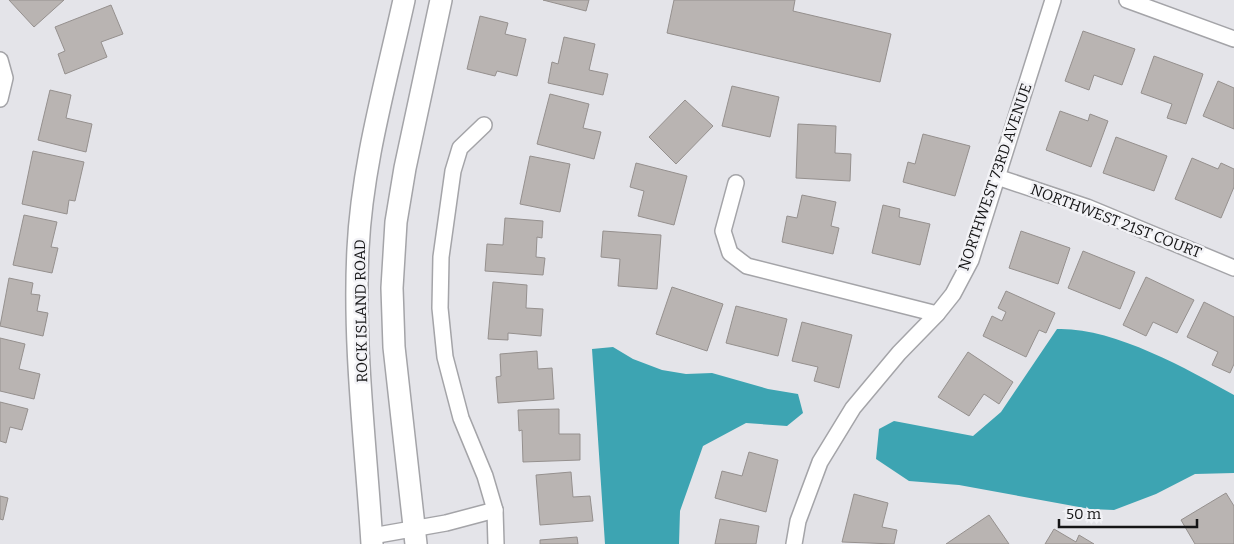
<svg xmlns="http://www.w3.org/2000/svg" width="1234" height="544" font-family="Bitter,serif">
<style>
.water{fill:#3da4b2}
.building{fill:#b9b4b2;stroke:#95908e}
.lines{fill:none;stroke-linecap:round;stroke-linejoin:round}
.minor-casing{stroke:#a4a4a8;stroke-width:18}
.secondary-casing{stroke:#a4a4a8;stroke-width:24}
.minor{stroke:#fff;stroke-width:15}
.secondary{stroke:#fff;stroke-width:21}
.labels{text-anchor:middle;dominant-baseline:central;stroke-width:5;stroke-linejoin:round;paint-order:stroke}
.street-label{font-size:15px;fill:#151516;stroke:#f2f2f6}
</style>
<rect width="100%" height="100%" fill="#e4e4e9"/>
<g class="water">
<path d="M1057 329C1112 327 1186 368 1234 395V473L1195 474 1156 494 1114 510 1090 509 959 485 909 481 876 459 879 429 894 421 973 436 1001 412Z"/>
<polygon points="613,347 633,359 662,370 686,374 712,373 768,389 798,394 803,413 787,426 746,423 703,446 680,511 679,544 605,544 592,349"/>
</g>
<g class="building">
<polygon points="9,0 64,0 34,27"/>
<polygon points="543,0 589,0 586,11"/>
<polygon points="674,0 795,0 793,11 891,34 880,82 667,33"/>
<polygon points="111,5 123,34 101,42 107,57 65,74 58,54 65,51 55,27"/>
<polygon points="480,16 508,23 505,34 526,39 517,76 497,71 495,76 467,69"/>
<polygon points="1083,31 1135,49 1122,85 1094,75 1089,90 1065,81"/>
<polygon points="564,37 595,44 589,70 608,74 603,95 548,83 552,62 558,64"/>
<polygon points="1154,56 1203,74 1186,124 1167,118 1172,104 1141,93"/>
<polygon points="1218,81 1234,88 1234,129 1203,116"/>
<polygon points="732,86 779,97 770,137 722,126"/>
<polygon points="50,90 71,95 66,118 92,124 86,152 38,140"/>
<polygon points="550,94 589,104 583,128 601,132 594,159 537,144"/>
<polygon points="685,100 713,126 676,164 649,137"/>
<polygon points="1060,111 1088,121 1090,114 1108,121 1091,167 1046,150"/>
<polygon points="798,124 836,126 835,153 851,154 850,181 796,178"/>
<polygon points="923,134 970,146 955,196 903,182 908,162 915,164"/>
<polygon points="1116,137 1167,156 1154,191 1103,173"/>
<polygon points="33,151 84,162 75,201 69,200 67,214 22,204"/>
<polygon points="530,156 570,164 560,212 520,204"/>
<polygon points="1192,158 1218,169 1221,163 1234,169 1234,187 1221,218 1175,199"/>
<polygon points="636,163 687,176 674,225 638,216 644,191 630,187"/>
<polygon points="802,195 836,202 831,226 839,228 833,254 782,242 787,216 797,218"/>
<polygon points="883,205 900,209 899,217 930,224 920,265 872,253"/>
<polygon points="24,215 57,222 51,247 58,248 52,273 13,265"/>
<polygon points="505,218 543,221 542,238 537,237 536,257 545,258 543,275 485,271 487,244 503,245"/>
<polygon points="603,231 661,235 657,289 618,286 620,259 601,257"/>
<polygon points="1021,231 1070,248 1058,284 1009,268"/>
<polygon points="1083,251 1135,272 1120,309 1068,288"/>
<polygon points="1146,277 1194,300 1177,333 1153,322 1146,336 1123,325"/>
<polygon points="9,278 33,283 31,294 40,295 37,311 48,313 43,336 0,326"/>
<polygon points="493,282 527,285 526,308 543,309 541,336 508,333 508,340 488,339"/>
<polygon points="672,287 723,304 707,351 656,334"/>
<polygon points="1006,291 1055,313 1046,333 1039,330 1026,357 983,336 992,316 1002,321 1006,312 998,308"/>
<polygon points="1204,302 1234,317 1234,364 1230,373 1212,365 1218,352 1187,337"/>
<polygon points="736,306 787,319 778,356 726,343"/>
<polygon points="802,322 852,335 839,388 814,381 818,367 792,361"/>
<polygon points="0,338 25,344 19,369 40,374 34,399 0,391"/>
<polygon points="537,351 538,369 552,368 554,399 498,403 496,377 501,376 500,354"/>
<polygon points="968,352 1013,382 999,404 984,394 969,416 938,397"/>
<polygon points="0,402 28,409 22,430 10,427 6,443 0,441"/>
<polygon points="559,409 559,434 580,434 580,460 523,462 522,430 519,431 518,410"/>
<polygon points="749,452 778,460 766,512 715,498 722,471 742,476"/>
<polygon points="571,472 573,497 590,496 593,521 540,525 536,475"/>
<polygon points="1226,493 1234,506 1234,544 1195,544 1181,520"/>
<polygon points="854,494 888,503 882,527 897,530 894,544 842,542"/>
<polygon points="0,496 8,498 3,520 0,519"/>
<polygon points="989,515 1009,544 946,544"/>
<polygon points="720,519 759,526 756,544 715,544"/>
<polygon points="1054,529 1076,542 1079,535 1094,544 1045,544"/>
<polygon points="577,537 578,544 540,544 540,540"/>
</g>
<g class="lines">
<g class="minor-casing">
<g id="minor">
<polyline points="1127,0 1234,39"/>
<polyline points="0,60 5,78 0,99"/>
<polyline points="484,125 460,148 453,171 441,257 440,308 445,357 461,418 485,476 495,510 496,544"/>
<polyline points="997,177 1087,207 1234,268"/>
<polyline points="736,183 723,231 730,253 747,266 937,314"/>
<polyline points="372,536 446,523 495,510"/>
<polyline points="794,544 798,521 820,462 853,408 899,353 937,314 953,294 971,260 1053,0"/>
</g>
</g>
<g class="secondary-casing">
<g id="secondary">
<path d="M372 544C366 446 353 347 358 249 362 165 386 82 404 0"/>
<polyline points="416,544 394,347 392,288 396,222 405,168 441,0"/>
</g>
</g>
<use href="#minor" class="minor"/>
<use href="#secondary" class="secondary"/>
</g>
<g class="labels">
<g class="street-label">
<text transform="translate(995 177) rotate(-71)">NORTHWEST 73RD AVENUE</text>
<text transform="translate(1116 221) rotate(21)">NORTHWEST 21ST COURT</text>
<text transform="translate(361 311) rotate(-91)">ROCK ISLAND ROAD</text>
</g>
</g>
<path d="M1059 519v8h138v-8" fill="none" stroke="#151516" stroke-width="2.5"/>
<text x="1066" y="519" font-size="15" fill="#151516" stroke="#f2f2f6" stroke-width="4" paint-order="stroke">50 m</text>
</svg>
